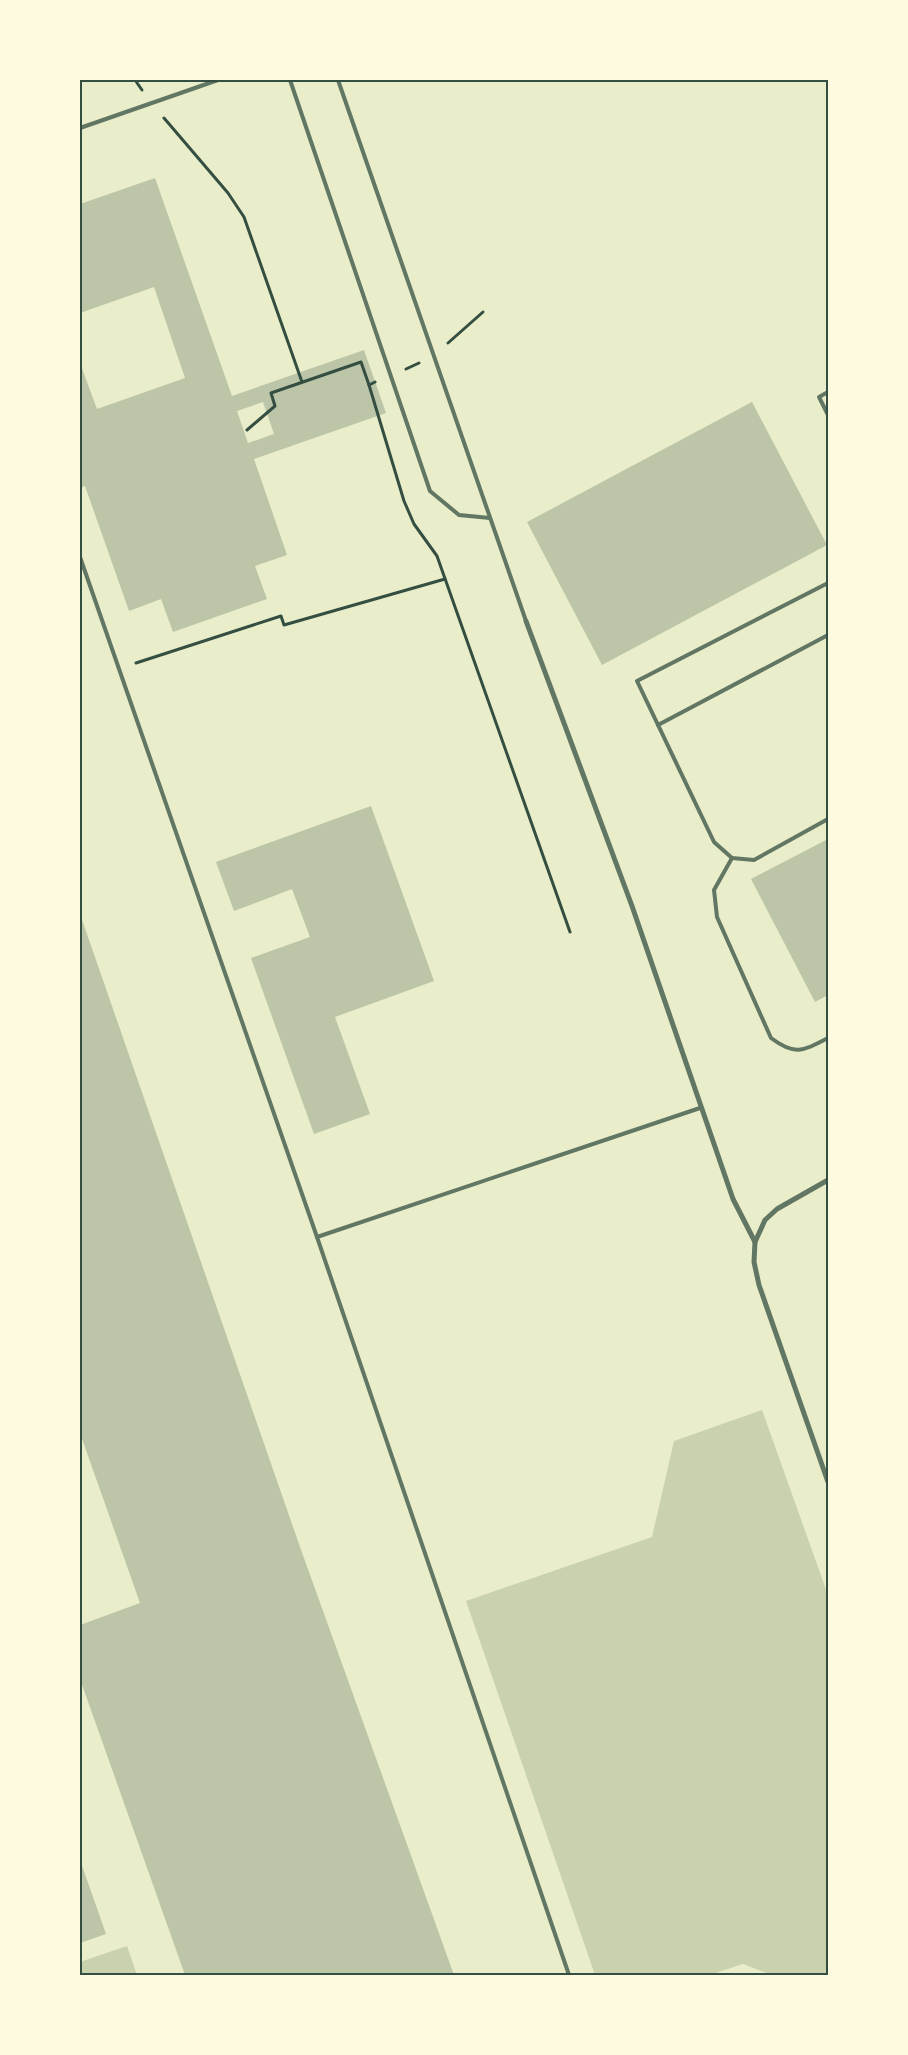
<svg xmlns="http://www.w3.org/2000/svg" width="908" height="2055" font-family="Raleway,sans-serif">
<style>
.green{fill:#cad2ad}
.building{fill:#bcc5a7;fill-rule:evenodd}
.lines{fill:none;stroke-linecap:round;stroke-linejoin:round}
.path{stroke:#344e41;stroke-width:3}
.service{stroke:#617663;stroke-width:4}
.minor{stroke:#617663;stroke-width:5}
.neatline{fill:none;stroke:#344e41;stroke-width:2}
</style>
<rect width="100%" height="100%" fill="#e9edc9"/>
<g class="green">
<polygon points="762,1410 828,1595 828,1975 772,1975 743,1964 709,1975 595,1975 466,1601 652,1537 674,1441"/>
<polygon points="127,1946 137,1975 80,1975 80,1962"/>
</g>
<g class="building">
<path d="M155 178 232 396 364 350 386 413 254 459 287 555 255 566 267 599 173 632 161 599 129 611 85 486 80 488V363L97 409 185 378 154 287 80 313V204ZM263 402 274 434 248 443 237 411Z"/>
<polygon points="752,402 827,545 602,665 527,522"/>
<polygon points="371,806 434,981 335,1017 370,1114 314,1134 251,958 310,937 292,889 234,911 216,862"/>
<polygon points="828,839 828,995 815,1002 751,879"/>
<polygon points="80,914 300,1547 454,1975 185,1975 80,1679 80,1625 140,1603 80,1433"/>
<polygon points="80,1860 106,1934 80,1943"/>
</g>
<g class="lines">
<g class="path">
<polyline points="135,80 142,90"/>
<polyline points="164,118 228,193 244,217 302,382"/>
<polyline points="448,343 483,312"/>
<polyline points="406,369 419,363"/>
<polyline points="369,385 404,501 414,524 437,556 570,932"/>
<polyline points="247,430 275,406 271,393 361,362 369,385 375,382"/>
<polyline points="136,663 281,616 284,625 445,579"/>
</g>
<g class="service">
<polyline points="290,80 430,491 459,515 490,518"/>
<polyline points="338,80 526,621"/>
<polyline points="80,128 218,80"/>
<polyline points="828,392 819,397 828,415"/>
<polyline points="80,557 317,1237 569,1975"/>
<polyline points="828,583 637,681 714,842 732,858 754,860 828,819"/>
<polyline points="658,725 828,635"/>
<path d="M732 858 714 890 717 917 771 1038C795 1056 803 1051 828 1038"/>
<polyline points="317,1237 700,1108"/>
</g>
<g class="minor">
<polyline points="526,621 632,906 733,1199 755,1242 754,1262 759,1285 828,1482"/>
<polyline points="755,1242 765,1220 777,1209 828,1180"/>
</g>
</g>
<rect width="908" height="2055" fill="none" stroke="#fefae0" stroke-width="162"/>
<rect x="81" y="81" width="746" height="1893" class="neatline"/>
</svg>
